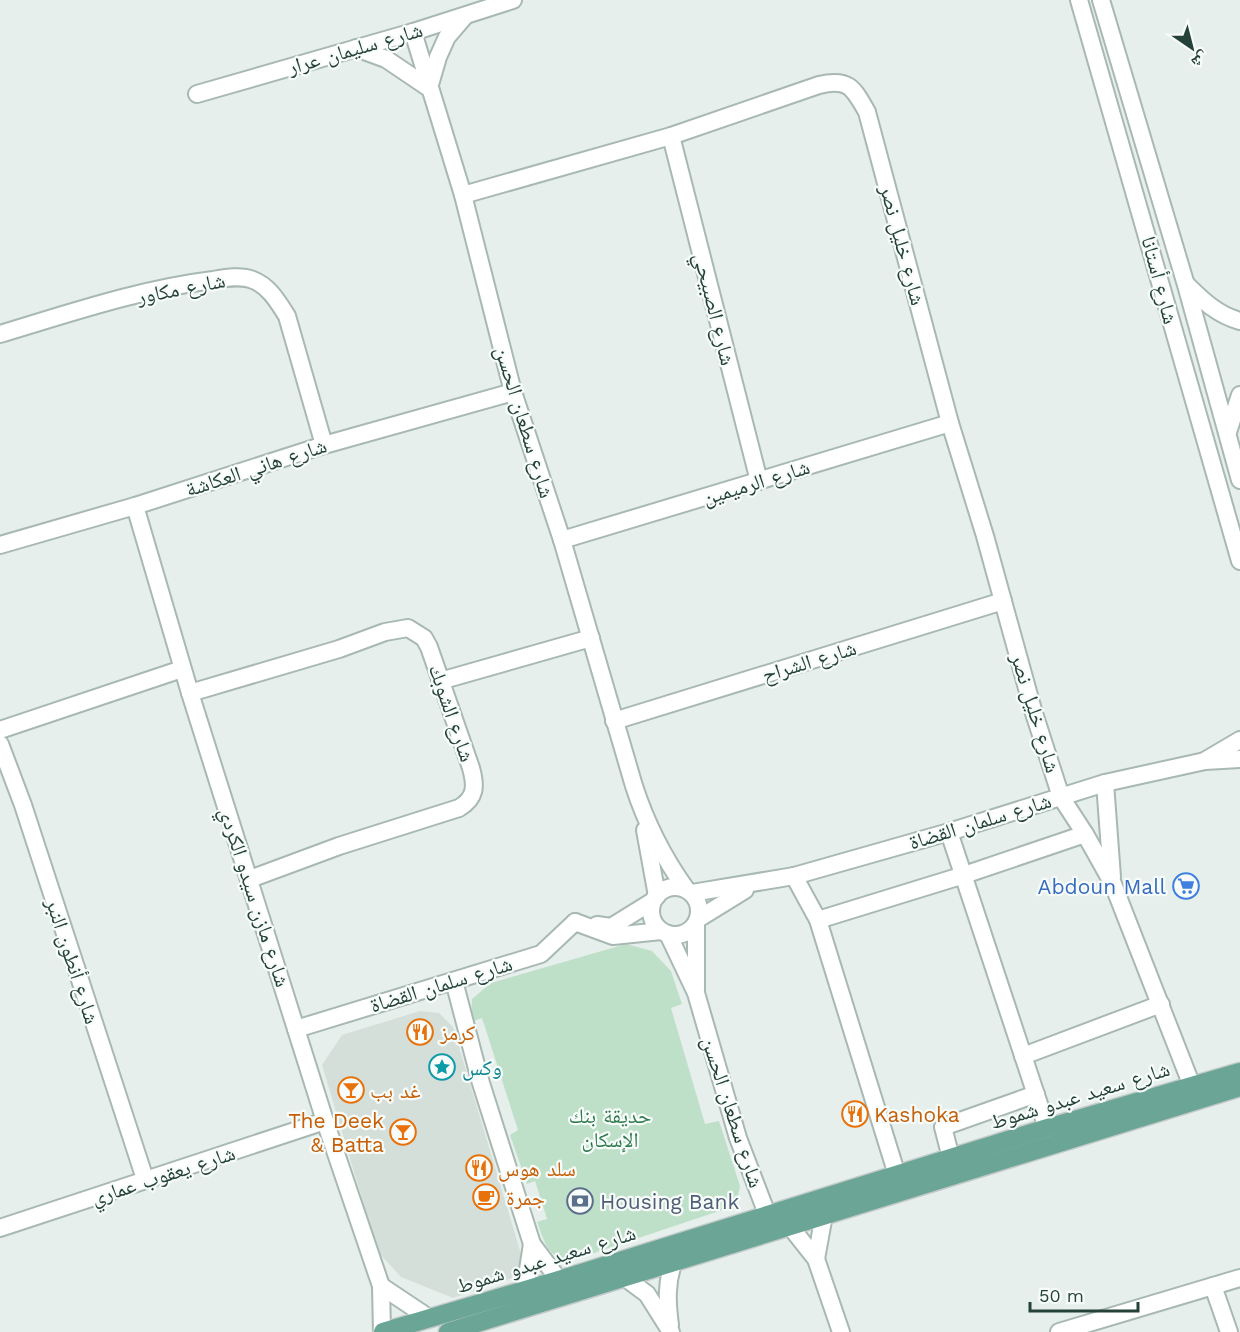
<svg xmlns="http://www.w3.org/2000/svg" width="1240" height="1332" font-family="'Work Sans','Noto Naskh Arabic',sans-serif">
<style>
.built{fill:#d4dfda}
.green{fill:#bfe0c8}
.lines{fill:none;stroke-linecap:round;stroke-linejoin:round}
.minor-casing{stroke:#a8b8b2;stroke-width:20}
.major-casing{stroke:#c2cac8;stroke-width:21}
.minor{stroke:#fff;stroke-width:16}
.major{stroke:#6aa596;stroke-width:18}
.labels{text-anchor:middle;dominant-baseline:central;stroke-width:4.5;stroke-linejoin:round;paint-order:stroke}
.street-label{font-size:21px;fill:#24423a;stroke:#f7fbf9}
.shop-label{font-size:21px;fill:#366cbe;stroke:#f7fbf9;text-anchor:end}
.food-label{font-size:21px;fill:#c56008;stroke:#f7fbf9;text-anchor:start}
.culture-label{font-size:21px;fill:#0d838f;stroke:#f7fbf9;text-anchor:start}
.park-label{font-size:21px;fill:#2d7a4b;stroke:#f7fbf9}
.service-label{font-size:21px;fill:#4e5e75;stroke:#f7fbf9;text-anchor:start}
</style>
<rect width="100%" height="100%" fill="#e6efeb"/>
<polygon class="built" points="420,1011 439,1013 453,1027 521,1254 518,1276 453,1298 401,1277 378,1252 322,1065 342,1035"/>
<path class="green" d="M626 944 652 951 671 971 682 1004 671 1008 705 1124 719 1121 740 1186 737 1201 725 1209 570 1261C547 1257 545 1242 537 1222L547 1219 535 1181 527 1184 510 1135 518 1130 482 1018 471 1022 472 999 491 983Z"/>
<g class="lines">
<g class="minor-casing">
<g id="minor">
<polyline points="1079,0 1240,561"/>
<polyline points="1101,0 1186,285 1240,480"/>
<path d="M413 32 463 195 513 392 562 540 634 786C646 823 663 857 686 889"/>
<polyline points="356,48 386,59 429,88 438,57 447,37 465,16"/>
<polyline points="197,94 413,32 513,0"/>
<polyline points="671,136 759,481"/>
<path d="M463 195 671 136 819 85C848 78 853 87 867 112L950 423 985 536 1033 710 1061 797 1085 834 1113 884 1192 1086"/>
<path d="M1187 285C1203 301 1218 315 1240 321"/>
<path d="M0 334C70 313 140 289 213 280 225 278 241 275 253 280 269 286 278 302 287 316L324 445"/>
<polyline points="1228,432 1240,395"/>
<polyline points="135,506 190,693 325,1121 381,1286 382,1332"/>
<polyline points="562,540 950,423"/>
<polyline points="0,545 135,506 324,445 513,392"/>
<polyline points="440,681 591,638"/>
<path d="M190 693 339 649 385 632 408 628 424 638 429 647 471 768C476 786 476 798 459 808L339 846 250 879"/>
<polyline points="614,721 1003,601"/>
<polyline points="0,730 182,669"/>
<polyline points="0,744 23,805 145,1179"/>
<polyline points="1206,760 1240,740"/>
<polyline points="1105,783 1112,877"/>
<polyline points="645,830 657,896"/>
<polyline points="949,832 1047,1128"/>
<polyline points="794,876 818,920 897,1175"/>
<circle cx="675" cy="911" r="24"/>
<polyline points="692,893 794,876 949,832 1105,783 1205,761 1240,759"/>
<polyline points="698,919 745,890"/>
<polyline points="818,920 964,875 1085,834"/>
<polyline points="575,922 613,936 661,931"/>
<polyline points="597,925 611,927 653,901"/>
<polyline points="668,934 696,993 738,1138 772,1227"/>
<polyline points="454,981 480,1080 532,1244 559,1280"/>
<polyline points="696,989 696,925"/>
<polyline points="296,1029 541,954 575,922"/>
<polyline points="1023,1056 1161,1004"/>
<polyline points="951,1158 943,1127 1036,1094"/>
<polyline points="789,1225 816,1259 841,1332"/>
<polyline points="0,1228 325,1121"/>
<polyline points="816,1259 824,1215"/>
<polyline points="624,1277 647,1294 671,1332"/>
<polyline points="381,1286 429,1318"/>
<polyline points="1213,1286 1229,1332"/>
<polyline points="525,1289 532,1244"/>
<path d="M670 1325C667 1303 666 1282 674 1261"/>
<polyline points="1059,1332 1240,1278"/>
</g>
</g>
<g class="major-casing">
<g id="major">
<polyline points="383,1332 559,1280 1047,1128 1240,1072"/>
<polyline points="448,1332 1240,1087"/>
</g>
</g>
<use href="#minor" class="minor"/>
<use href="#major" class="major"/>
</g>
<defs>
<g id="supermarket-ring" transform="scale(1.35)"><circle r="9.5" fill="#f7fbf9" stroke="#3f7fe0" stroke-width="1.5"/><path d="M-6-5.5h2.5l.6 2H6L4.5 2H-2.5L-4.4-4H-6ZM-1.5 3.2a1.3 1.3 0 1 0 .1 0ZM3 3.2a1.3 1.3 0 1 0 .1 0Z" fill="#3f7fe0"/></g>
<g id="restaurant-ring" transform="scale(1.35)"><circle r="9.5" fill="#f7fbf9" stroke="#e8710a" stroke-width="1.5"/><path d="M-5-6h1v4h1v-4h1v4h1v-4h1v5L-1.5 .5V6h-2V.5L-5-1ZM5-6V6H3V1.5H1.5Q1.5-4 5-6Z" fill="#e8710a"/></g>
<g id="sight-ring" transform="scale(1.35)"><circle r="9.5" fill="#f7fbf9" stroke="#0f9aa8" stroke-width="1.5"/><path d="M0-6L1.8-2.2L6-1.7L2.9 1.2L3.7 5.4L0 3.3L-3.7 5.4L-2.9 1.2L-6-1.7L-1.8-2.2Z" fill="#0f9aa8"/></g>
<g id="bar-ring" transform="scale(1.35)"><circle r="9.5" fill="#f7fbf9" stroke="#e8710a" stroke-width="1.5"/><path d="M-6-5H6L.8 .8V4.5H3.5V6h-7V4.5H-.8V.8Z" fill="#e8710a"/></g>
<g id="cafe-ring" transform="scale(1.35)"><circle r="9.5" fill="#f7fbf9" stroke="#e8710a" stroke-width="1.5"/><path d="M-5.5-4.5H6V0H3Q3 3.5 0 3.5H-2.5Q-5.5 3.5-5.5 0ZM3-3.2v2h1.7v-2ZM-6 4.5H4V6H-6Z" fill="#e8710a"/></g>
<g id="bank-ring" transform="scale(1.35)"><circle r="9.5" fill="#f7fbf9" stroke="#5c6f8a" stroke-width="1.5"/><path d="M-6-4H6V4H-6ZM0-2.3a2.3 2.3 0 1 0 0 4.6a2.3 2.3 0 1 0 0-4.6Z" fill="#5c6f8a"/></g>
</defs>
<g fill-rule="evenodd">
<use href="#supermarket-ring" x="1186" y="886"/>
<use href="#restaurant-ring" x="420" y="1032"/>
<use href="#sight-ring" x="442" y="1067"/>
<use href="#bar-ring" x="351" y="1090"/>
<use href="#restaurant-ring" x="855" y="1114"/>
<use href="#bar-ring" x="403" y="1132"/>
<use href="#restaurant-ring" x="479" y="1168"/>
<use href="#cafe-ring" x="486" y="1197"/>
<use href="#bank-ring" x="580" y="1201"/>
</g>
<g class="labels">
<g class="street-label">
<text transform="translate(355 48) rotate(-16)">شارع سليمان عرار</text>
<text transform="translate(903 245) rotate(75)">شارع خليل نصر</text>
<text transform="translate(1160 280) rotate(75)">شارع أستانا</text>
<text transform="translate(181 288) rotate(-11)">شارع مكاور</text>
<text transform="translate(715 309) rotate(76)">شارع الصبيحي</text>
<text transform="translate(525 422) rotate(73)">شارع سطعان الحسن</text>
<text transform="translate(256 467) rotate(-18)">شارع هاني العكاشة</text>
<text transform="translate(756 482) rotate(-17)">شارع الرميمين</text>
<text transform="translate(809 661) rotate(-17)">شارع الشراح</text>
<text transform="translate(452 713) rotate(71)">شارع الشوبك</text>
<text transform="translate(1036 713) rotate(73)">شارع خليل نصر</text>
<text transform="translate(980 821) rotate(-17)">شارع سلمان القضاة</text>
<text transform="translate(255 897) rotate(72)">شارع مازن سيدو الكردي</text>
<text transform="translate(73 961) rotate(72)">شارع أنطون النبر</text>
<text transform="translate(441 984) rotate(-17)">شارع سلمان القضاة</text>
<text transform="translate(1080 1095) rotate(-17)">شارع سعيد عبدو شموط</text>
<text transform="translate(733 1112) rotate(72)">شارع سطعان الحسن</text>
<text transform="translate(163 1175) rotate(-18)">شارع يعقوب عماري</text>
<text transform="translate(546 1259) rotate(-17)">شارع سعيد عبدو شموط</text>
</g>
<g class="shop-label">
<text x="1166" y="886">Abdoun Mall</text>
</g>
<g class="food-label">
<text x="440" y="1032">كرمز</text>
<text x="370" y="1090">غد بب</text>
<text x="874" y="1114">Kashoka</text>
<text x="384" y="1120" text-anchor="end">The Deek<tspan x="384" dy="24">&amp; Batta</tspan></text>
<text x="498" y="1168">سلد هوس</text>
<text x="506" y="1197">جمرة</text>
</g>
<g class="culture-label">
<text x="462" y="1067">وكس</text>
</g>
<g class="park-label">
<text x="610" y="1115">حديقة بنك<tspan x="610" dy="24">الإسكان</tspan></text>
</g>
<g class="service-label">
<text x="600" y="1201">Housing Bank</text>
</g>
</g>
<g transform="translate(1192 48) rotate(145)" stroke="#f7fbf9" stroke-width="4.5" paint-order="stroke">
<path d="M0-4.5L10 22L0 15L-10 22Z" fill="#24423a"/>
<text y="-9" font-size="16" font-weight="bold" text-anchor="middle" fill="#24423a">ش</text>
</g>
<path d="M1030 1302v9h108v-9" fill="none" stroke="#24423a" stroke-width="3"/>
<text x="1039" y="1302" font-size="18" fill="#24423a" stroke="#f7fbf9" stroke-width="4.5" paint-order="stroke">50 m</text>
</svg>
